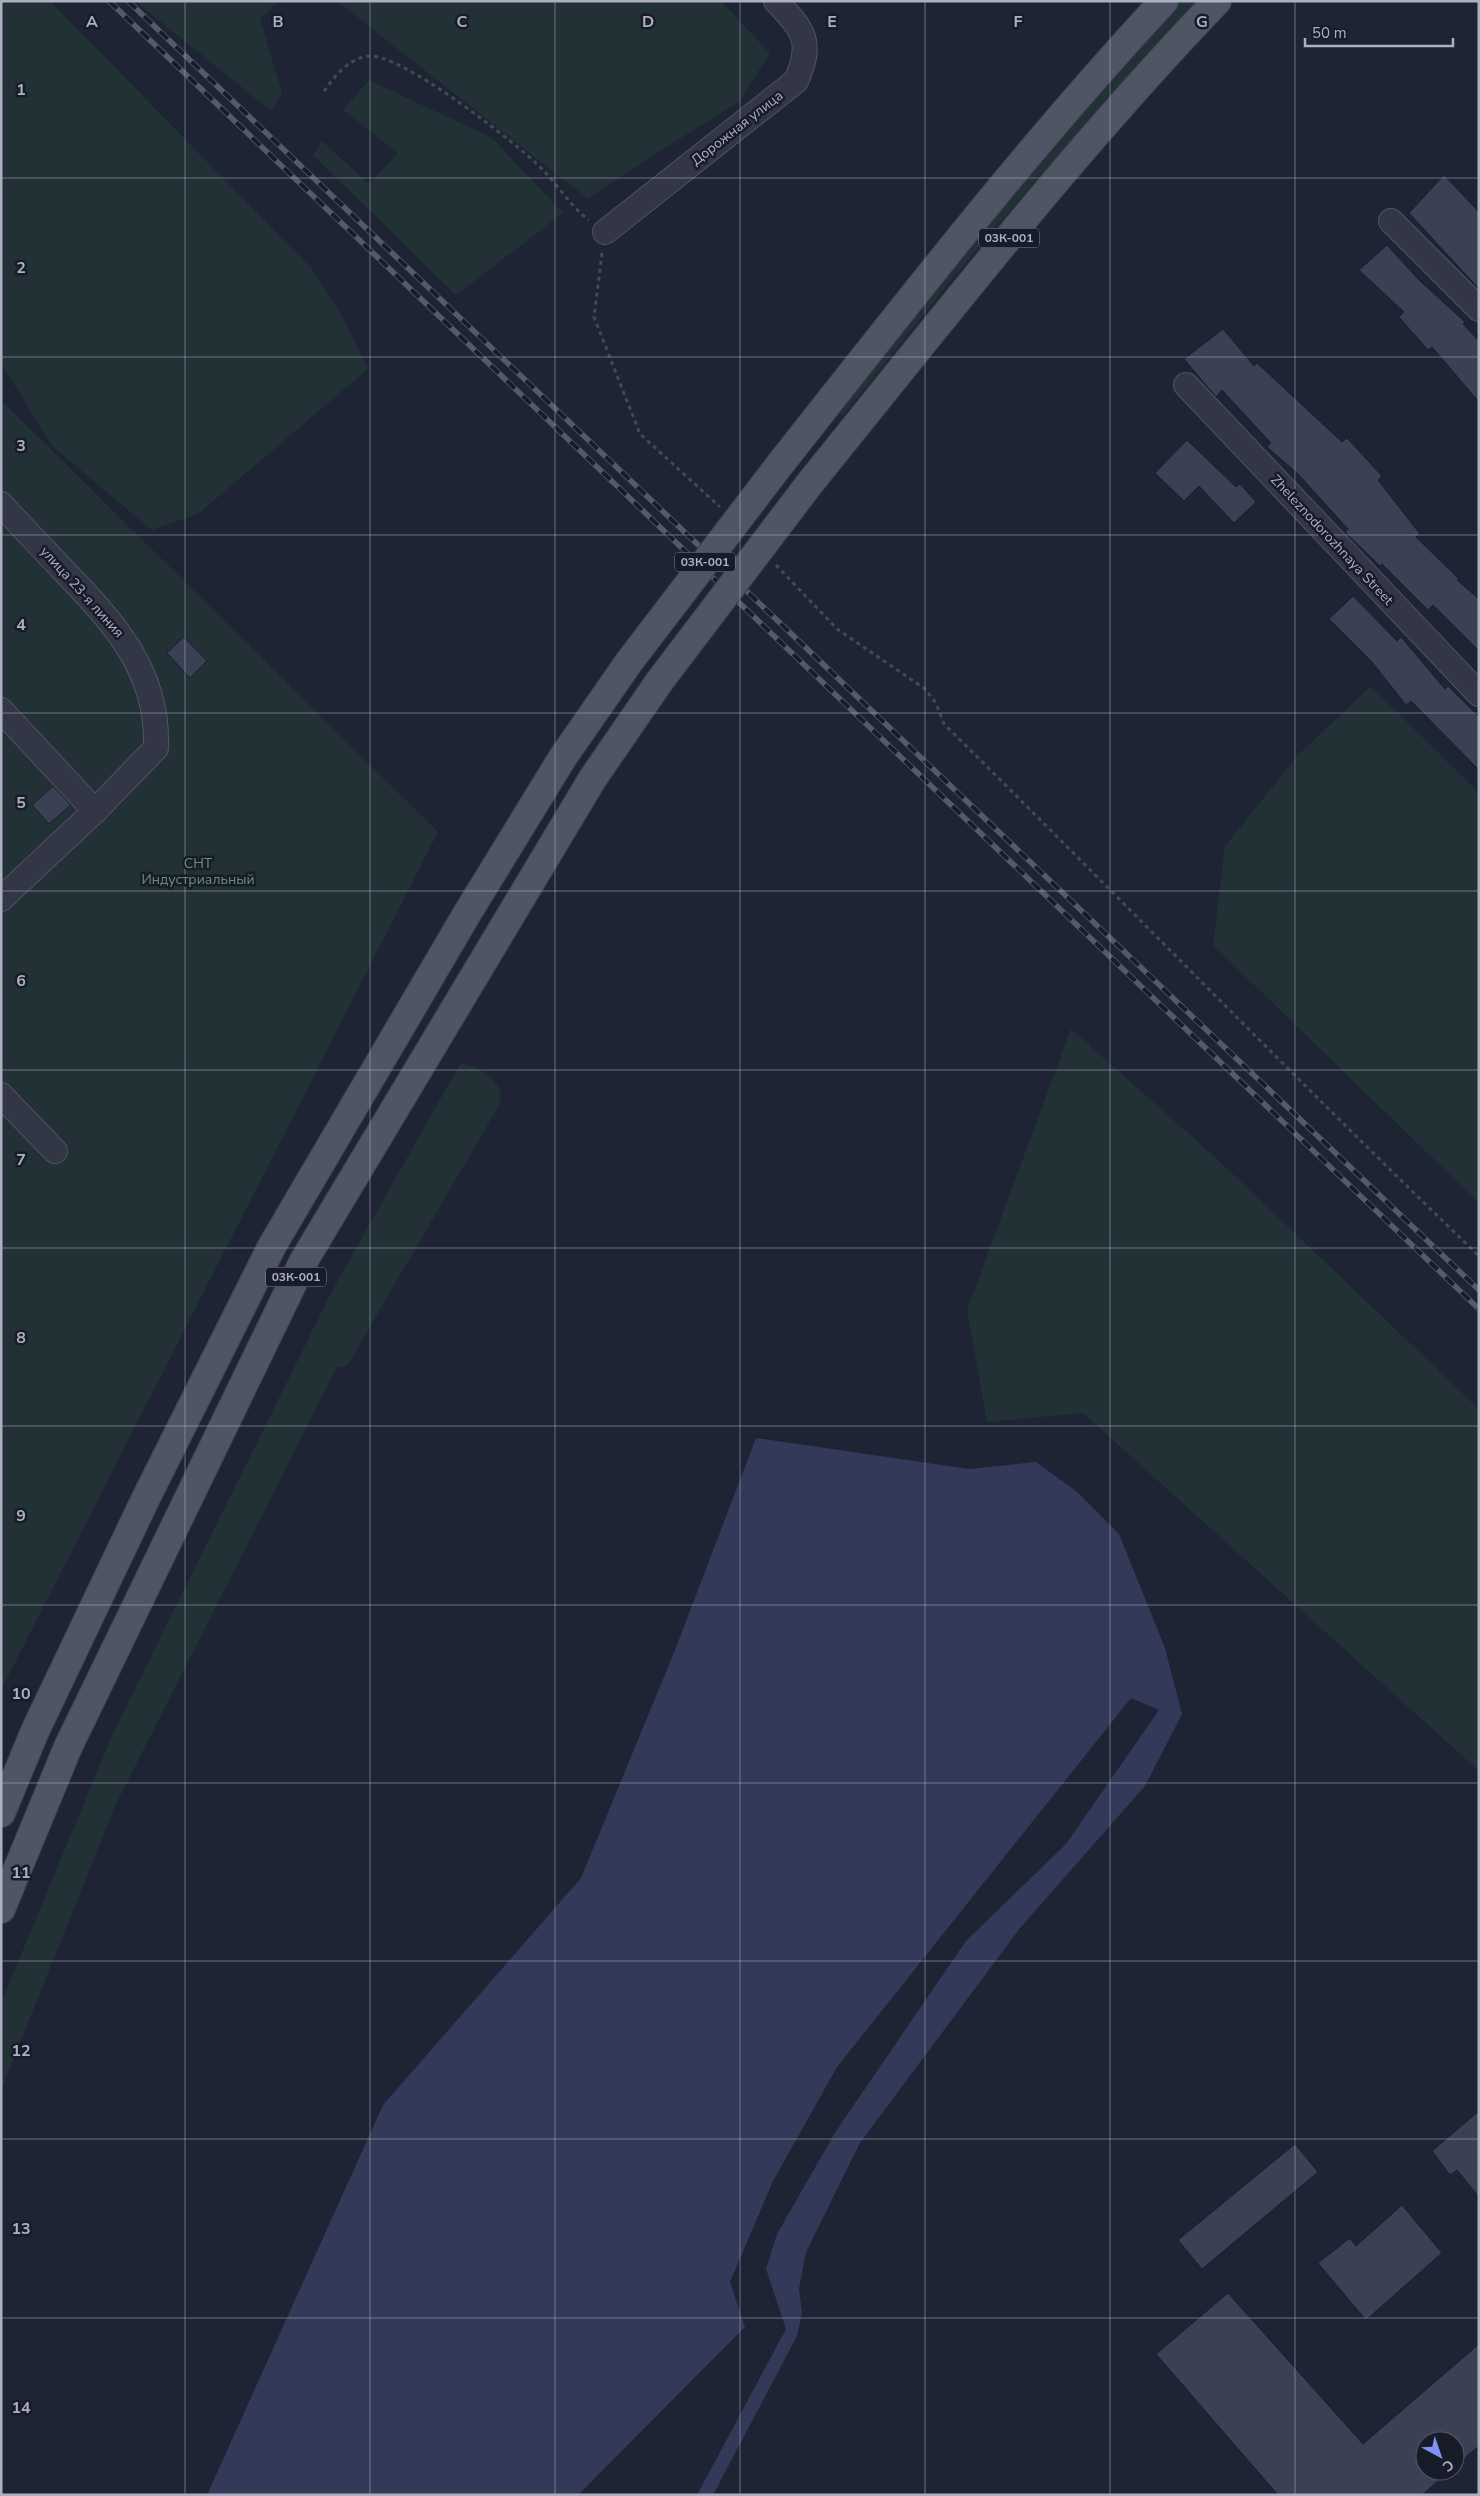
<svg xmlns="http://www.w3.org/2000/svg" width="1480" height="2496" font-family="'Nunito Sans',sans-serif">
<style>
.green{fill:#223136}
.water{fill:#323959}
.building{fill:#3b4155;stroke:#1a1e2b}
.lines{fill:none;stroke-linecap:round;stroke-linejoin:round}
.street-casing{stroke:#505363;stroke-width:26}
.primary-casing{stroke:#3c3f4e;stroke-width:30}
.path{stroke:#3e4c53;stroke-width:3;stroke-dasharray:4 4;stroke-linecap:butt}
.street{stroke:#323645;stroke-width:24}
.primary{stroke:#505565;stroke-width:28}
.rail-casing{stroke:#54596c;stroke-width:5.5}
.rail{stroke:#181c29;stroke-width:4;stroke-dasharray:11;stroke-linecap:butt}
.primary-bridge-casing{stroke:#3c3f4e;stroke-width:30;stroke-linecap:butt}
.primary-bridge{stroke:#505565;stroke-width:28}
.grid{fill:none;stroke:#acb0c2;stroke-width:1;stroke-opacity:0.55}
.labels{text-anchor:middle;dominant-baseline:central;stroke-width:5;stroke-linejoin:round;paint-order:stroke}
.shield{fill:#181c29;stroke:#808494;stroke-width:1}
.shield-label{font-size:12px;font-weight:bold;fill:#acb0c2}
.street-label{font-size:14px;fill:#acb0c2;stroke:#181c29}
.park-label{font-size:14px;fill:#659179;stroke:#181c29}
.grid-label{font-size:16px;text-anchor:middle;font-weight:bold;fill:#acb0c2;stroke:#181c29;stroke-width:5;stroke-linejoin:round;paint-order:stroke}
</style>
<rect width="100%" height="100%" fill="#1f2434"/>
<g class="green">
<polygon points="1,1 50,1 311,268 342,316 368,369 198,514 152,530 52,446 1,363"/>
<polygon points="135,1 279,1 260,19 282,93 271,111"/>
<polygon points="337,1 721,1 770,53 739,102 655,154 588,199"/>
<polygon points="1182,1 1198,1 1037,179 948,284 843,416 835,410 1034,166"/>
<polygon points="369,80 492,138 563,213 456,295 313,155 322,141 369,184 398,153 343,110"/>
<polygon points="1,400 438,832 1,1690"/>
<polygon points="1371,686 1479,793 1479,1203 1213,945 1225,846 1298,755"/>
<polygon points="1071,1029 1217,1159 1479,1409 1479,1771 1083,1413 987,1422 967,1310"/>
<path d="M464 1064C475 1064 500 1082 501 1094 501 1098 499 1103 498 1107L347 1366 337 1367 115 1806 1 2090V2003L114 1731 332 1291 459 1066Z"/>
</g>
<polygon class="water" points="756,1438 969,1469 1036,1462 1076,1491 1119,1534 1165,1648 1182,1714 1145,1786 1020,1928 860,2143 806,2252 799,2289 802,2313 797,2336 713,2495 697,2495 786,2329 766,2269 777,2234 836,2131 966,1941 1066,1844 1159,1710 1131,1698 837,2067 773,2181 730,2282 745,2327 578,2495 207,2495 383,2105 581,1878 675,1650"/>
<g class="building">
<polygon points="1444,175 1479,212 1479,289 1409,213"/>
<polygon points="1387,245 1419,280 1465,322 1463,324 1479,341 1479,402 1432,347 1428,350 1399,317 1404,312 1359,270"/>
<polygon points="1223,329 1254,366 1257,363 1342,442 1347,438 1382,476 1378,480 1420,534 1416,537 1459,579 1457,580 1479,599 1479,651 1433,605 1428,610 1382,564 1380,566 1345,532 1348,529 1298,474 1267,447 1271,443 1222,390 1216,397 1184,359"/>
<polygon points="1187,440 1236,487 1240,484 1256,502 1234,523 1199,486 1184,501 1155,473"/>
<polygon points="1353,596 1397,641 1401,637 1445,689 1448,686 1479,717 1479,770 1411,701 1406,705 1372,662 1329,619"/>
<polygon points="184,637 207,661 190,678 167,653"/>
<polygon points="53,786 71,805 49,824 32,805"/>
<polygon points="1479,2111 1479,2197 1457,2170 1450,2175 1432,2151"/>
<polygon points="1295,2144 1318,2172 1202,2269 1178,2240"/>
<polygon points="1402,2205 1442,2253 1366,2320 1318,2263 1350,2238 1356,2246"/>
<polygon points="1228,2293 1363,2444 1479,2344 1479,2446 1455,2466 1455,2441 1425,2441 1425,2471 1449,2471 1422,2495 1278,2495 1156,2354"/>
</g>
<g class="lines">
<g class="street-casing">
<g id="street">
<polyline points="1391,221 1479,309"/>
<path d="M605 232 796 81C814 41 803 30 776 1"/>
<polyline points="1186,385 1479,694"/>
<path d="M1 504C22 527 43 549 64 571 114 623 159 671 156 748L95 811 1 899"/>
<polyline points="1,710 95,811"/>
<polyline points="1,1095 55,1151"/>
</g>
</g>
<g class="primary-casing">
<g id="primary">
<path d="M781 463C905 306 1028 147 1164 1"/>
<path d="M810 483C942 320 1071 153 1217 1"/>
<polyline points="1,1813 35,1731 145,1500 272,1246 468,912 563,757 629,662"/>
<polyline points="1,1909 68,1747 303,1262 593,778 659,682"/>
</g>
</g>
<g class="path">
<path d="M324 91C335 76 348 59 368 56 400 52 518 144 542 169 558 185 571 207 589 220"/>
<polyline points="602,253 594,317 640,434 720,507"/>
<path d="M776 565 837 629 924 688 936 703 944 724C1123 901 1298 1082 1479 1256"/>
</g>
<use href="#street" class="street"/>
<use href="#primary" class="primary"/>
<g class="rail-casing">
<g id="rail">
<polyline points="109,1 1479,1309"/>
<polyline points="128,1 1479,1290"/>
</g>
</g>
<use href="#rail" class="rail"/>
<g class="primary-bridge-casing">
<g id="primary-bridge">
<polyline points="629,662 781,463"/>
<polyline points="659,682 810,483"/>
</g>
</g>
<use href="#primary-bridge" class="primary-bridge"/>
</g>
<path class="grid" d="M185 1V2495M370 1V2495M555 1V2495M740 1V2495M925 1V2495M1110 1V2495M1295 1V2495M1 178H1479M1 357H1479M1 535H1479M1 713H1479M1 891H1479M1 1070H1479M1 1248H1479M1 1426H1479M1 1605H1479M1 1783H1479M1 1961H1479M1 2139H1479M1 2318H1479"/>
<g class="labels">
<g class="shield">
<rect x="979" y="228.5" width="60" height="19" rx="4"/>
<rect x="675" y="552.5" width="60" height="19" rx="4"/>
<rect x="266" y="1267.5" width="60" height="19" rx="4"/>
</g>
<g class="shield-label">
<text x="1009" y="238">03К-001</text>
<text x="705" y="562">03К-001</text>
<text x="296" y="1277">03К-001</text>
</g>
<g class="street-label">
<text transform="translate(737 128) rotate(-38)">Дорожная улица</text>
<text transform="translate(1332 540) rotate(47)">Zheleznodorozhnaya Street</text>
<text transform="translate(82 592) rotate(48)">улица 23-я линия</text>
</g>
<g class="park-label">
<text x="198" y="863">СНТ<tspan x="198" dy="16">Индустриальный</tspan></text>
</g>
</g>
<g class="grid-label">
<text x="92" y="27">A</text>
<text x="278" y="27">B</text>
<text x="462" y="27">C</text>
<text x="648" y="27">D</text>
<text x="832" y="27">E</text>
<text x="1018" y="27">F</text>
<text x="1202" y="27">G</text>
<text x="21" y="95">1</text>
<text x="21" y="273">2</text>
<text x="21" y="451">3</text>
<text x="21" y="630">4</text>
<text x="21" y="808">5</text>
<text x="21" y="986">6</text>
<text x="21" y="1165">7</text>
<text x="21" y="1343">8</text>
<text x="21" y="1521">9</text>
<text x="21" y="1699">10</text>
<text x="21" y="1878">11</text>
<text x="21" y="2056">12</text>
<text x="21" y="2234">13</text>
<text x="21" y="2413">14</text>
</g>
<rect width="1480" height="2496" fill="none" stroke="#acb0c2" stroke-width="5"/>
<g transform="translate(1440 2456) rotate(140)"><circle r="24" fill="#181c29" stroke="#535766"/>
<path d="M0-4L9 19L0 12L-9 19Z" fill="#8093f4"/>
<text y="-8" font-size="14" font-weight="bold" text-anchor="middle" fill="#acb0c2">С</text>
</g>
<path d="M1305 38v8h148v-8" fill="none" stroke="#acb0c2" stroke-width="2.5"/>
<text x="1312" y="38" font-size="15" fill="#acb0c2" stroke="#181c29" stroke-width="4" paint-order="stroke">50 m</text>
</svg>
